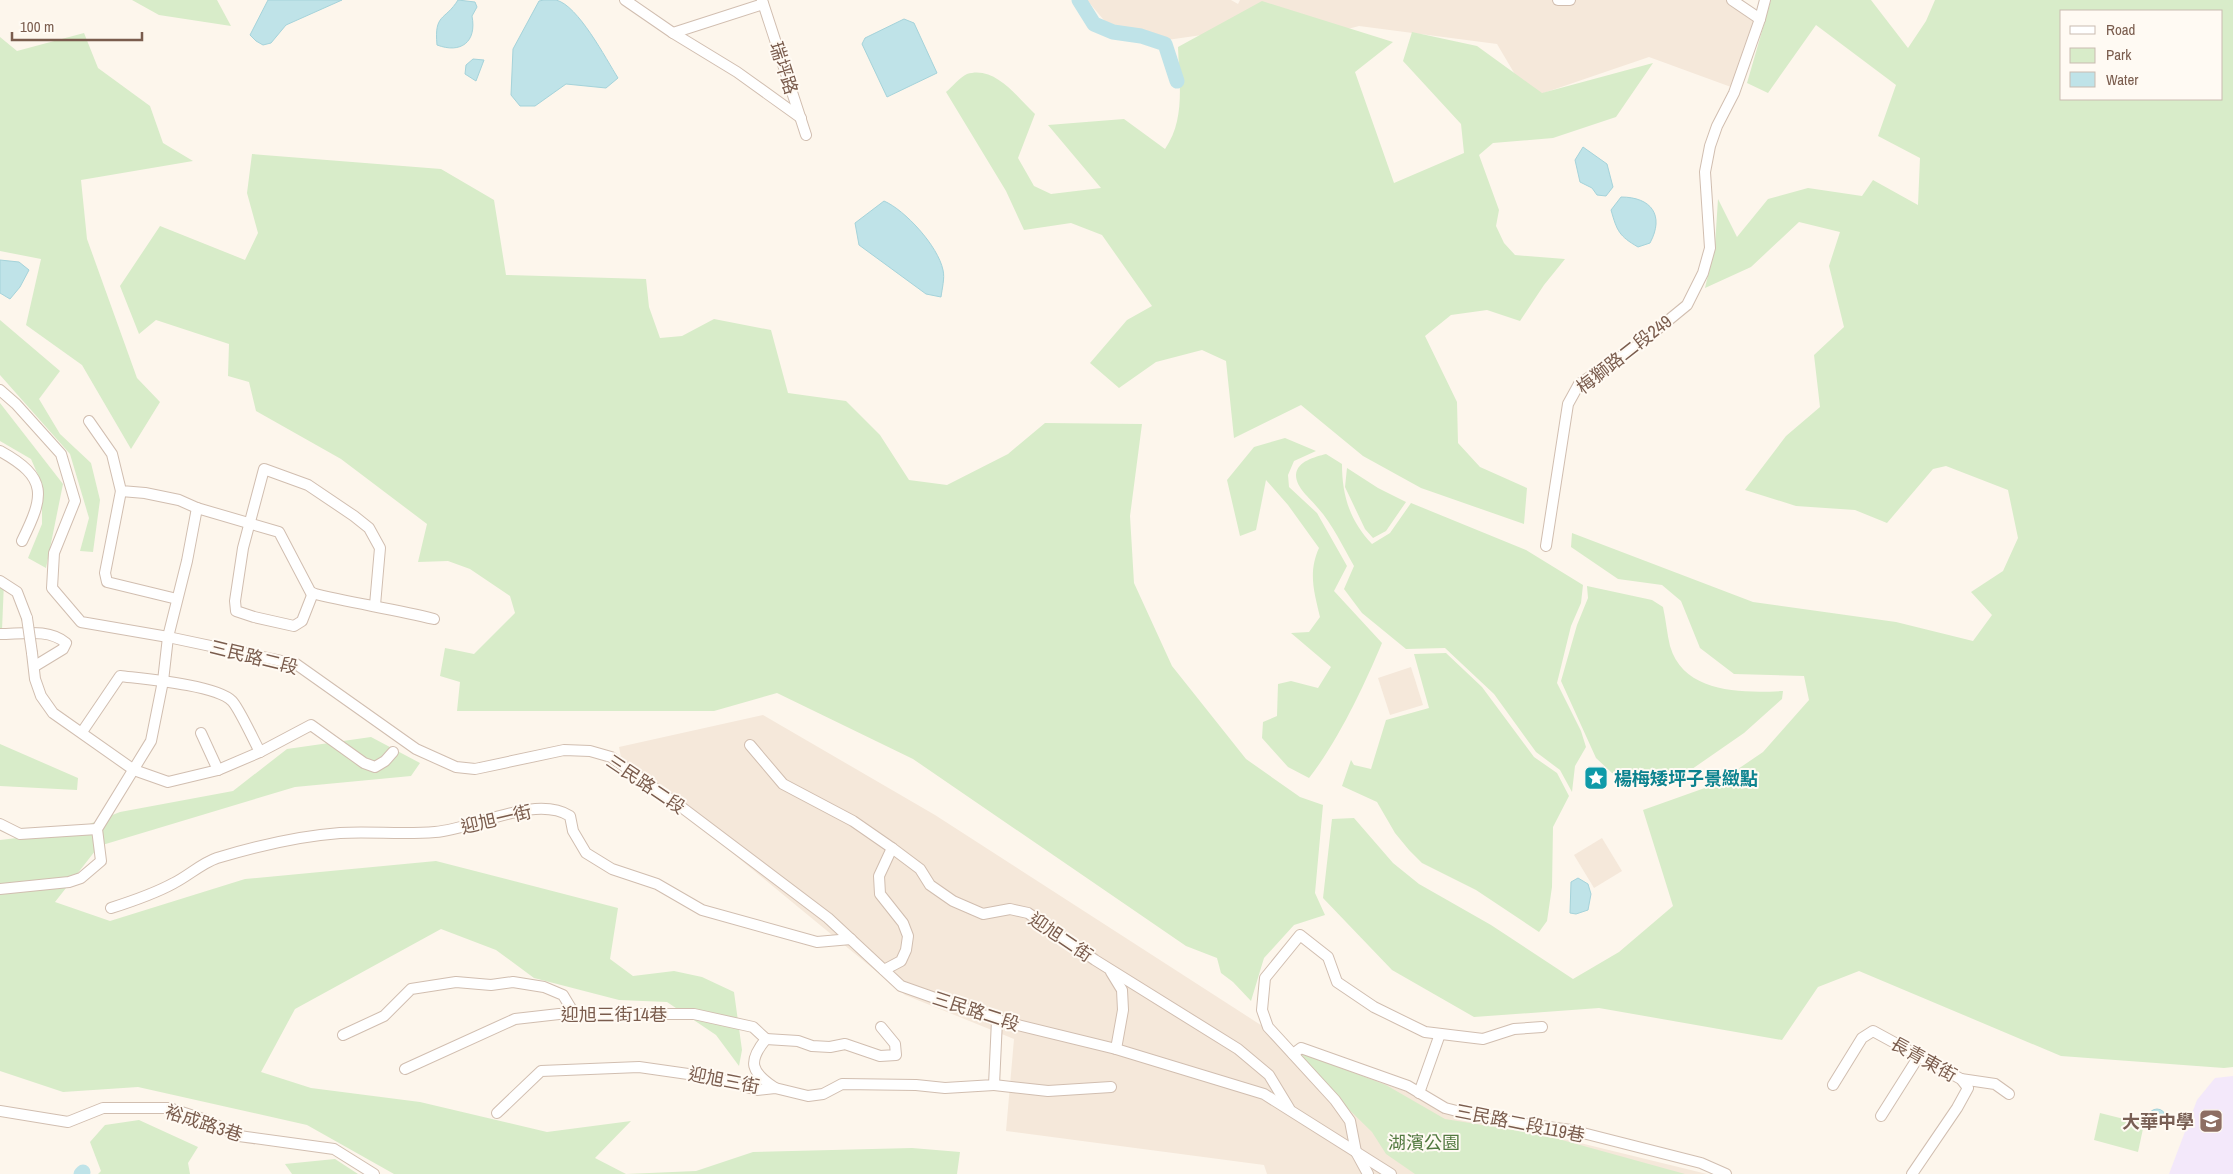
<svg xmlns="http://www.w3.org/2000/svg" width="2233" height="1174" font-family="'Archivo Narrow','Noto Sans TC',sans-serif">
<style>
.residential{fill:#f5e8da}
.education{fill:#f3e8fa}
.green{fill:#d8ecc9;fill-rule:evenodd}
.water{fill:#bfe3e8;stroke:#a5d3da}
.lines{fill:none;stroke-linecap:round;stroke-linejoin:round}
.river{stroke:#bfe3e8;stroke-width:15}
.minor-casing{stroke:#d1beb0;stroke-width:12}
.minor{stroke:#fff;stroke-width:10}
.minor-bridge-casing{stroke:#d1beb0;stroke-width:12;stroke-linecap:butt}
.minor-bridge{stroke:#fff;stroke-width:10}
.labels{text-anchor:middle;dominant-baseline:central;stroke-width:4;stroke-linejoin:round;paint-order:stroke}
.street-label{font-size:18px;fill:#7a5c4d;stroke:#fffaf3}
.culture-label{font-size:18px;font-weight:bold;fill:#0d838f;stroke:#fffaf3;text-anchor:start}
.education-label{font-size:18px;font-weight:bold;fill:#785e54;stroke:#fffaf3;text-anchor:end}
.park-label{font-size:18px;fill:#537a41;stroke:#fffaf3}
</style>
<rect width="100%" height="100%" fill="#fdf6ec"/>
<g class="residential">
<polygon points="1087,0 1231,0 1238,4 1240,0 1742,0 1757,11 1731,87 1649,57 1529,98 1497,44 1359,26 1329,34 1223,32 1167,40 1108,25"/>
<polygon points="1411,667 1423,705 1390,715 1378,678"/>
<polygon points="763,715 935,815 1312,1058 1486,1120 1707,1174 1267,1174 1264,1165 1006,1131 1014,1039 905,995 622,762 619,747"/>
<polygon points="1602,838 1622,871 1594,888 1574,855"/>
</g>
<polygon class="education" points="2233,1076 2233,1174 2169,1174 2197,1100 2215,1078"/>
<g class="green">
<polygon points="132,0 217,0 231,26 159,15"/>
<path d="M1771 0H1871L1908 48 1926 21 1935 0H2233V1067L2224 1068 2061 1056 1859 971 1818 987 1782 1040 1599 1008 1474 1017 1392 970 1323 898 1332 819 1354 818 1393 863 1419 884 1491 925 1573 979 1619 952 1673 906 1643 810 1716 784 1763 752 1809 700 1804 676 1734 674 1700 648 1681 601 1662 585 1618 579 1571 547 1572 533 1753 602 1896 622 1973 641 1992 615 1971 592 2003 571 2018 538 2008 490 1946 466 1933 469 1887 523 1855 510 1796 506 1745 490 1786 436 1820 407 1814 355 1844 327 1829 266 1840 232 1799 222 1751 267 1705 288 1715 245 1718 199 1737 237 1768 199 1808 188 1862 196 1873 180 1918 205 1920 158 1878 136 1896 85 1816 25 1768 93 1747 83ZM2062 11H2222V99H2062Z"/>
<path d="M1262 1 1393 42 1355 72 1394 183 1464 153 1461 124 1403 61 1412 32 1477 46 1542 93 1653 63 1616 117 1553 138 1493 143 1479 155 1499 210 1496 226 1504 243 1515 255 1565 259 1544 285 1520 321 1487 310 1451 315 1425 336 1457 402 1458 443 1480 467 1527 488 1524 524 1421 488 1363 456 1301 405 1234 438 1226 361 1202 350 1156 362 1119 388 1090 363 1127 320 1152 306 1102 235 1071 223 1024 230 1006 191 946 92C952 87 960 77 967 74 995 65 1017 97 1035 114L1018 158 1034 186 1051 194 1101 188 1048 125 1124 119 1165 149C1186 119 1179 81 1178 47Z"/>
<polygon points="84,33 98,68 150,106 163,143 193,161 81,180 87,239 137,378 160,402 131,449 82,365 26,325 41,259 0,251 0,37 17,51"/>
<polygon points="252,154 441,169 494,200 506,275 646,279 649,307 660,338 682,336 714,319 771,330 788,393 846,401 880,435 909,480 947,485 1008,454 1045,423 1142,424 1130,516 1134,583 1172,666 1246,759 1300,797 1323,805 1315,893 1325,915 1294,925 1264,958 1251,1001 1233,982 1221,973 1217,958 1186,946 913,759 777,693 714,711 457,711 460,682 440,676 445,648 474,654 515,613 510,596 470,569 448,561 418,562 427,524 341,459 256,411 249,382 228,376 229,344 156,320 139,334 120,286 160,226 245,260 258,233 247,193"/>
<polygon points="0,320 60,371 39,399 60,434 91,463 100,500 93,552 80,551 89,518 70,454 0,375"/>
<polygon points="0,403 63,484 46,568 28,558 42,524 42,484 31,459 0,441"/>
<path d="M1285 438 1316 451 1294 461 1288 475 1289 487 1317 513 1347 566 1334 591 1382 643C1364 686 1338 741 1309 778L1288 767 1262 738 1263 722 1277 716 1278 684 1291 681 1318 688 1331 667 1291 633 1309 632 1320 617C1314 592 1308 572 1319 548L1288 505 1266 480 1256 530 1240 536 1227 480 1254 447Z"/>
<path d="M1326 454 1342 464C1342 496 1350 521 1372 544L1390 533 1411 503 1526 550 1583 585 1581 603 1571 626 1557 683 1581 731 1586 747 1575 766 1572 792 1560 770 1536 752 1494 694 1445 648 1406 649 1362 613 1344 589 1354 566C1343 547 1332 523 1317 507 1310 498 1296 488 1296 475 1297 461 1315 457 1326 454Z"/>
<polygon points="1347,468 1378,488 1406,502 1386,531 1373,538 1365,529 1345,487"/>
<polygon points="0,580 4,582 2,630 0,629"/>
<path d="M1587 586 1652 600 1663 607C1666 620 1667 634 1670 646 1684 694 1743 693 1783 691L1782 699 1744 733 1682 776 1641 780 1612 773 1596 758 1561 681 1577 625 1588 598Z"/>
<polygon points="1446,653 1482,687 1534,757 1557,773 1569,796 1553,827 1552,887 1547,921 1539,932 1476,890 1422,863 1409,850 1395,833 1377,802 1342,786 1351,760 1354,765 1371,769 1386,720 1429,708 1414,654"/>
<polygon points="371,737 420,763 411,776 295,787 99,846 55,902 110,921 245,879 436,861 618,908 610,959 633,976 674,971 702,977 734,992 742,1050 739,1066 716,1035 667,1002 619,1000 534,978 496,950 441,929 295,1009 261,1072 311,1088 420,1102 547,1132 631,1121 595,1158 626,1174 696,1171 753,1152 912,1148 960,1152 957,1174 394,1174 307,1125 138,1087 63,1092 0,1071 0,840 69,832 120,812 233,791 287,749"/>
<polygon points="0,744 78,778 77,790 0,786"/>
<polygon points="1299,1052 1386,1085 1445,1119 1544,1135 1685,1174 1415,1174 1386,1154 1372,1132 1332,1093"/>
<polygon points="2100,1113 2144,1124 2138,1152 2094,1140"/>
<polygon points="139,1120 198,1147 188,1163 190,1174 98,1174 101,1171 90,1142 105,1125"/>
<polygon points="335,1159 358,1174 292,1174 285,1164"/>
</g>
<g class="water">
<polygon points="268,0 342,0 286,25 271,43 263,45 256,41 250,35"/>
<path d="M458 0 475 2 477 7 472 16C477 42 461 54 437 45 434 13 445 21 458 0Z"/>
<path d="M544 0C548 0 552 0 556 0 578 5 606 59 618 78L606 88 566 84 535 106H520L511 95 513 49 539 1Z"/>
<polygon points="904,19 914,23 937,73 887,97 862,44 865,38"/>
<polygon points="473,59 484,60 476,81 465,74 466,65"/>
<polygon points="1583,147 1607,164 1613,187 1606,196 1597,195 1592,188 1580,182 1575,160"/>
<path d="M1621 197C1651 197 1665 215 1650 243L1638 247C1619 236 1617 231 1611 210Z"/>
<path d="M884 201C905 210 938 246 943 270 945 278 942 289 941 297L926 294 859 245 855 223Z"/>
<polygon points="0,260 19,262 29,270 20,287 10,299 0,293"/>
<polygon points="1578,878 1588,884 1591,894 1588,910 1576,914 1570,913 1571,882"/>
<circle cx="2157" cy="1118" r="9"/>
</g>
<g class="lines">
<g class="river">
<polyline points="1079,0 1094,24 1113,32 1141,36 1165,44 1177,81"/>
<polyline points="81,1174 83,1172"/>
</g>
<g class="minor-casing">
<g id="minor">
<polyline points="625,0 673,33 763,4"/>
<polyline points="762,0 806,135"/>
<polyline points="1558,0 1570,0"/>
<polyline points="1732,0 1760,19"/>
<polyline points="673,33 737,72 801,118"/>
<polyline points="0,390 16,404 61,454 75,501 54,553 52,588 81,622 168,637 296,664 416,749 456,767 475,769 564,750 590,751 611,757 676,803 828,918 901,986 997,1020 1116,1049 1264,1094 1391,1174"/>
<path d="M89 421 112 454 121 491 145 493 179 500 197 508 279 532 311 593C352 603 393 609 434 619"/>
<path d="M0 451C49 478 44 496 22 541"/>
<polyline points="121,491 105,573 107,582 177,599"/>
<polyline points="1546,546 1568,404 1579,384 1637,346 1687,305 1703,273 1710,248 1705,172 1710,146 1717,126 1734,93 1760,19 1765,0"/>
<polyline points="0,581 17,592 27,618"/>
<polyline points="313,593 302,621 294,626 254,617 236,611 235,601 243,548 264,469 308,485 354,516 369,528 380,548 375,605"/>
<path d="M0 634C21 634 49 628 66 643L63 649 35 666"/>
<polyline points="32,653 35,679 41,696 53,713 134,770 168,782 218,770 260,752 311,725 364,763 375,767 385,761 393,752"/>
<path d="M82 732 120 676C144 679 216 685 232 701 239 708 254 741 260 752"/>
<polyline points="201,733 218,770"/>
<polyline points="750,745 783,784 853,821 892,848 920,869 930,885 953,901 983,914 1010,909 1028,913 1095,960 1238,1049 1269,1075 1289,1108"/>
<polyline points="0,824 20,834 97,829"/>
<polyline points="0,889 69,882 81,878 101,861 97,829 151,741 163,681 168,637 187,561 197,508"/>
<path d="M111 908C133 901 154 894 174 883 188 876 202 863 217 858 257 846 298 836 340 833 371 831 403 835 435 832 475 829 535 794 570 816L573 831 586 853 612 869 657 884 702 910 817 942 851 939"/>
<polyline points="884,970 901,961 906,950 908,936 903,923 880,894 879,876 892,848"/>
<polyline points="1111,972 1122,990 1123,1010 1116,1049"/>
<polyline points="343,1035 384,1016 411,989 456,982 491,985 513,982 544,987 563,995 575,1015"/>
<polyline points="766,1039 798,1041 812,1046 830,1047 845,1044 880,1056 896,1055 895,1044 881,1027"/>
<polyline points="1293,1054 1301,1048 1408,1086 1445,1108 1488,1119 1571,1130 1701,1163 1726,1174"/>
<path d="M405 1069 515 1019 559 1014H694L753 1027 766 1039C747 1062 751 1072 775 1088"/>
<polyline points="1961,1079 1995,1084 2009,1094"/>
<polyline points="994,1085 1048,1091 1111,1087"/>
<polyline points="1833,1085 1862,1038 1873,1031 1961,1079 1968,1088 1957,1108 1912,1174"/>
<polyline points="1419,1093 1440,1034"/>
<polyline points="0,1111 68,1122 103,1108 169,1108 206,1120 239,1136 334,1149 374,1174"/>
<polyline points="497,1113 541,1071 639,1067 716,1078 757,1090 775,1088 808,1096 823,1094 842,1084 916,1085 945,1088 994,1085 997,1020"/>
<polyline points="1881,1116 1919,1056"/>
<polyline points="1368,1174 1356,1152 1350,1121 1335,1100 1268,1027 1262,1010 1265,978 1300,935 1328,957 1337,982 1374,1007 1425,1032 1483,1039 1514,1029 1542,1027"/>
</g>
</g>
<use href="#minor" class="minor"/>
<g class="minor-bridge-casing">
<polyline id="minor-bridge" points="27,618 32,653"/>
</g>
<use href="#minor-bridge" class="minor-bridge"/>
</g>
<defs>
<g id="sight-square" transform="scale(1.25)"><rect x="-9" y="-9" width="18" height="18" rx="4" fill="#0f9aa8" stroke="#fffaf3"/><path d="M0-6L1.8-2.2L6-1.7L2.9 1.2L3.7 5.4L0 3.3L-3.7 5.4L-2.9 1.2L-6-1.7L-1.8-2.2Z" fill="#fff"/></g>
<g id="school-square" transform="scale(1.25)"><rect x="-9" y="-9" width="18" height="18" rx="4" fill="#8d6e63" stroke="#fffaf3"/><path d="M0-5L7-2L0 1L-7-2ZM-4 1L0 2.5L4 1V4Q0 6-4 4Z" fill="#fff"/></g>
</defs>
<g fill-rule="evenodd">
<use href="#sight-square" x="1596" y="778"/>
<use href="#school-square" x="2211" y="1121"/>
</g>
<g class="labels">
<g class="street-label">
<text transform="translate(784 68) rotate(72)">瑞坪路</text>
<text transform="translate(1624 354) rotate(-38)">梅獅路二段249</text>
<text transform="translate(254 657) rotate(14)">三民路二段</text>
<text transform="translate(646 784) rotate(34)">三民路二段</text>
<text transform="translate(496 819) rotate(-13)">迎旭一街</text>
<text transform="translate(1061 937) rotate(34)">迎旭二街</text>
<text transform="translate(976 1011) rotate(18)">三民路二段</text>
<text x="614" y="1014">迎旭三街14巷</text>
<text transform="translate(1924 1059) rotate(29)">長青東街</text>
<text transform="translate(724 1080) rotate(11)">迎旭三街</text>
<text transform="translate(204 1123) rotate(18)">裕成路3巷</text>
<text transform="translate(1520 1123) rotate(11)">三民路二段119巷</text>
</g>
<g class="culture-label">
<text x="1614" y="778">楊梅矮坪子景緻點</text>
</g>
<g class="education-label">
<text x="2194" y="1121">大華中學</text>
</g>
<g class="park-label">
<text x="1424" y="1142">湖濱公園</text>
</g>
</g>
<rect x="2060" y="10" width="162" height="90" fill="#fffaf3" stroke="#cabbb1"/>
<rect x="2070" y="26" width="25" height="8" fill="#ffffff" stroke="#cabbb1"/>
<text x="2106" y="35" font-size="15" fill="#7a5c4d">Road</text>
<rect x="2070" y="48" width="25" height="15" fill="#d8ecc9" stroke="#cabbb1"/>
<text x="2106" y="60" font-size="15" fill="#7a5c4d">Park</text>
<rect x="2070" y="72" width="25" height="15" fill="#bfe3e8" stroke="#cabbb1"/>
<text x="2106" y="85" font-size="15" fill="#7a5c4d">Water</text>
<path d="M12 32v8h130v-8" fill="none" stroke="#7a5c4d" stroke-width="2.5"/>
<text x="20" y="32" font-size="15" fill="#7a5c4d" stroke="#fffaf3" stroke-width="4" paint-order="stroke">100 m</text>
</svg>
